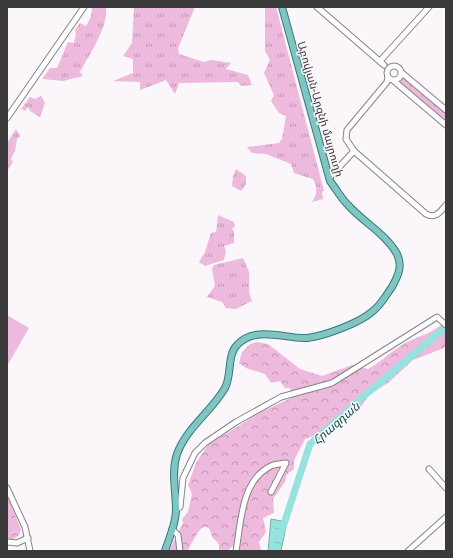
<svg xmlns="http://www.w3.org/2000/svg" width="453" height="558" font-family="'Noto Sans','Noto Sans Armenian',sans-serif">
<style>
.grass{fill:url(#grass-tufts)}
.forest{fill:url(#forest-crowns)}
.pitch{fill:#edb9dc}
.water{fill:url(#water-ripples);stroke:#7bb0ae}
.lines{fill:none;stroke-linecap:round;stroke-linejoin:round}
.river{stroke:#96e2df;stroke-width:7}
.minor-casing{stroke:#878386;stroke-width:7}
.major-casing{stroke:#317b79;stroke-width:8}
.minor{stroke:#fff;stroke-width:5}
.major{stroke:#80c5c2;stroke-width:6}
.labels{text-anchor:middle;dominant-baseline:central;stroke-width:3;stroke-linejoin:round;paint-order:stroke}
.street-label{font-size:11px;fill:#3b3a3b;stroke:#faf6f9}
.water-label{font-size:12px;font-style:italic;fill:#0e5250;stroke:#faf6f9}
</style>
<defs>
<pattern id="grass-tufts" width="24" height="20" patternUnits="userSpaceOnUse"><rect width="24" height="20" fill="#edb9dc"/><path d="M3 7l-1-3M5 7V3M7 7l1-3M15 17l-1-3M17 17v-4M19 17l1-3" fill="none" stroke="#c197b4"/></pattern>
<pattern id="forest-crowns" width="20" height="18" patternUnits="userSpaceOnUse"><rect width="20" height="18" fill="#edb9dc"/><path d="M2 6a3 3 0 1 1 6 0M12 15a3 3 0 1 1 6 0" fill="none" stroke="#c197b4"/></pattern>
<pattern id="water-ripples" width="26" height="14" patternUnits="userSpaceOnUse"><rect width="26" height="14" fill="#96e2df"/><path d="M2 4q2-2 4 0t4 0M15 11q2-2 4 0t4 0" fill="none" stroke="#82c3c0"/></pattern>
</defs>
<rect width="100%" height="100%" fill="#faf6f9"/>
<g class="grass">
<path d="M92 7H106C109 26 89 55 80 72L83 76 63 81 42 79 50 68H57L68 42 74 43 76 34 75 30 80 23 86 26 91 17Z"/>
<polygon points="134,7 195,7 178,48 179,54 204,62 211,60 231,63 226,69 248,75 252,85 241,86 238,82 179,83 175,94 166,80 140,90 140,82 113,81 133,73 133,59 123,56 132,43"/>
<path d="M265 7H276L324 191 322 192 323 199 312 202C317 194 318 188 313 179L294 173 291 164 266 154 252 153 247 147 279 143 282 139 286 116 279 113 271 101 274 95 264 73 270 60 265 51Z"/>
<polygon points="404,77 446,113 446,122 400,82"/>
<polygon points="41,96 45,103 40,117 30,111 28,107 25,111 21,109 30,97 35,99"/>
<polygon points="16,129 20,136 17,139 15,151 11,159 13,162 7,171 7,143"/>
<polygon points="236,169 246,176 246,184 241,191 232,186 233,176"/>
<polygon points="218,215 234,222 235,226 232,229 234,231 234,243 224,246 226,252 224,260 205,266 199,262 205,252 211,233 216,232"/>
<polygon points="243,258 249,272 249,292 252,301 236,309 226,308 222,302 207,297 215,286 212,269 214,265"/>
</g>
<g class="forest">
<path d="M441 325 446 328V346L444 348 413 360 388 383 369 395 358 411 333 429 305 439 294 460V469L287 474 285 482 273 499 274 513 263 518 266 532 259 542 261 551H240L233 546C229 550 225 553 219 550V544L213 538 209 528C206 527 204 526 202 528 199 529 188 549 188 551H169L183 523 182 519 188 512 192 494 188 485 196 463 208 445 261 412 293 397 290 388H285L280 381 271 383 265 374 246 368 239 363 242 352 250 344 257 342 268 344 300 369 322 376 352 365 368 369C382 362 393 349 407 342 420 336 430 334 441 325Z"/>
<polygon points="7,495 21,529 19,535 14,539 7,539"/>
</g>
<polygon class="pitch" points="7,315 29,328 7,366"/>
<polygon class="water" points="271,519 287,522 281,551 268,551"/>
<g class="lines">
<polyline class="river" points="282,530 310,444 365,395 446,327"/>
<g class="minor-casing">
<g id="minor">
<polyline points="317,7 384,65"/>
<polyline points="380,61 429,7"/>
<circle cx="394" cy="73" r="7"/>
<polyline points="402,73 446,110"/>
<path d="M388 77 387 82 347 130 346 139 354 151 426 214C436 219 440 212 446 205"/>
<polyline points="394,81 446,125"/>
<polyline points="7,118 84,7"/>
<polyline points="329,178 354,151"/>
<polyline points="429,469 446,488"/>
<polyline points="7,488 25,527 30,551"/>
<polyline points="176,510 180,507 183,478 195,453 205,443 236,422 281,397 332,383 437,317 446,325"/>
<polyline points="172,529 178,535 180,551"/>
<polyline points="7,542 17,543 28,538"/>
<path d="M236 551C241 523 241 480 271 466 275 464 281 464 286 463L271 492"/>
<polyline points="408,551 446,517"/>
</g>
</g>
<g class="major-casing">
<path id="major" d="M165 551C169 538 176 524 176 510 176 491 171 472 177 454 187 427 211 412 225 388 232 375 227 355 237 345 256 325 284 339 307 338 324 336 360 323 373 311 381 305 386 295 392 287 398 276 403 266 397 254 386 234 363 222 348 205 341 198 336 189 330 181L282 7"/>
</g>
<use href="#minor" class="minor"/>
<use href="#major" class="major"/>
</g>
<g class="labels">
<g class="street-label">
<text transform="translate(321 109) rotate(74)">Աբովյան-Արզնի մայրուղի</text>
</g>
<g class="water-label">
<text transform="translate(336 423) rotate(-41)">Հրազդան</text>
</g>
</g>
<rect width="453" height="558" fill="none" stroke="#3b3a3b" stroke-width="16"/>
</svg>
